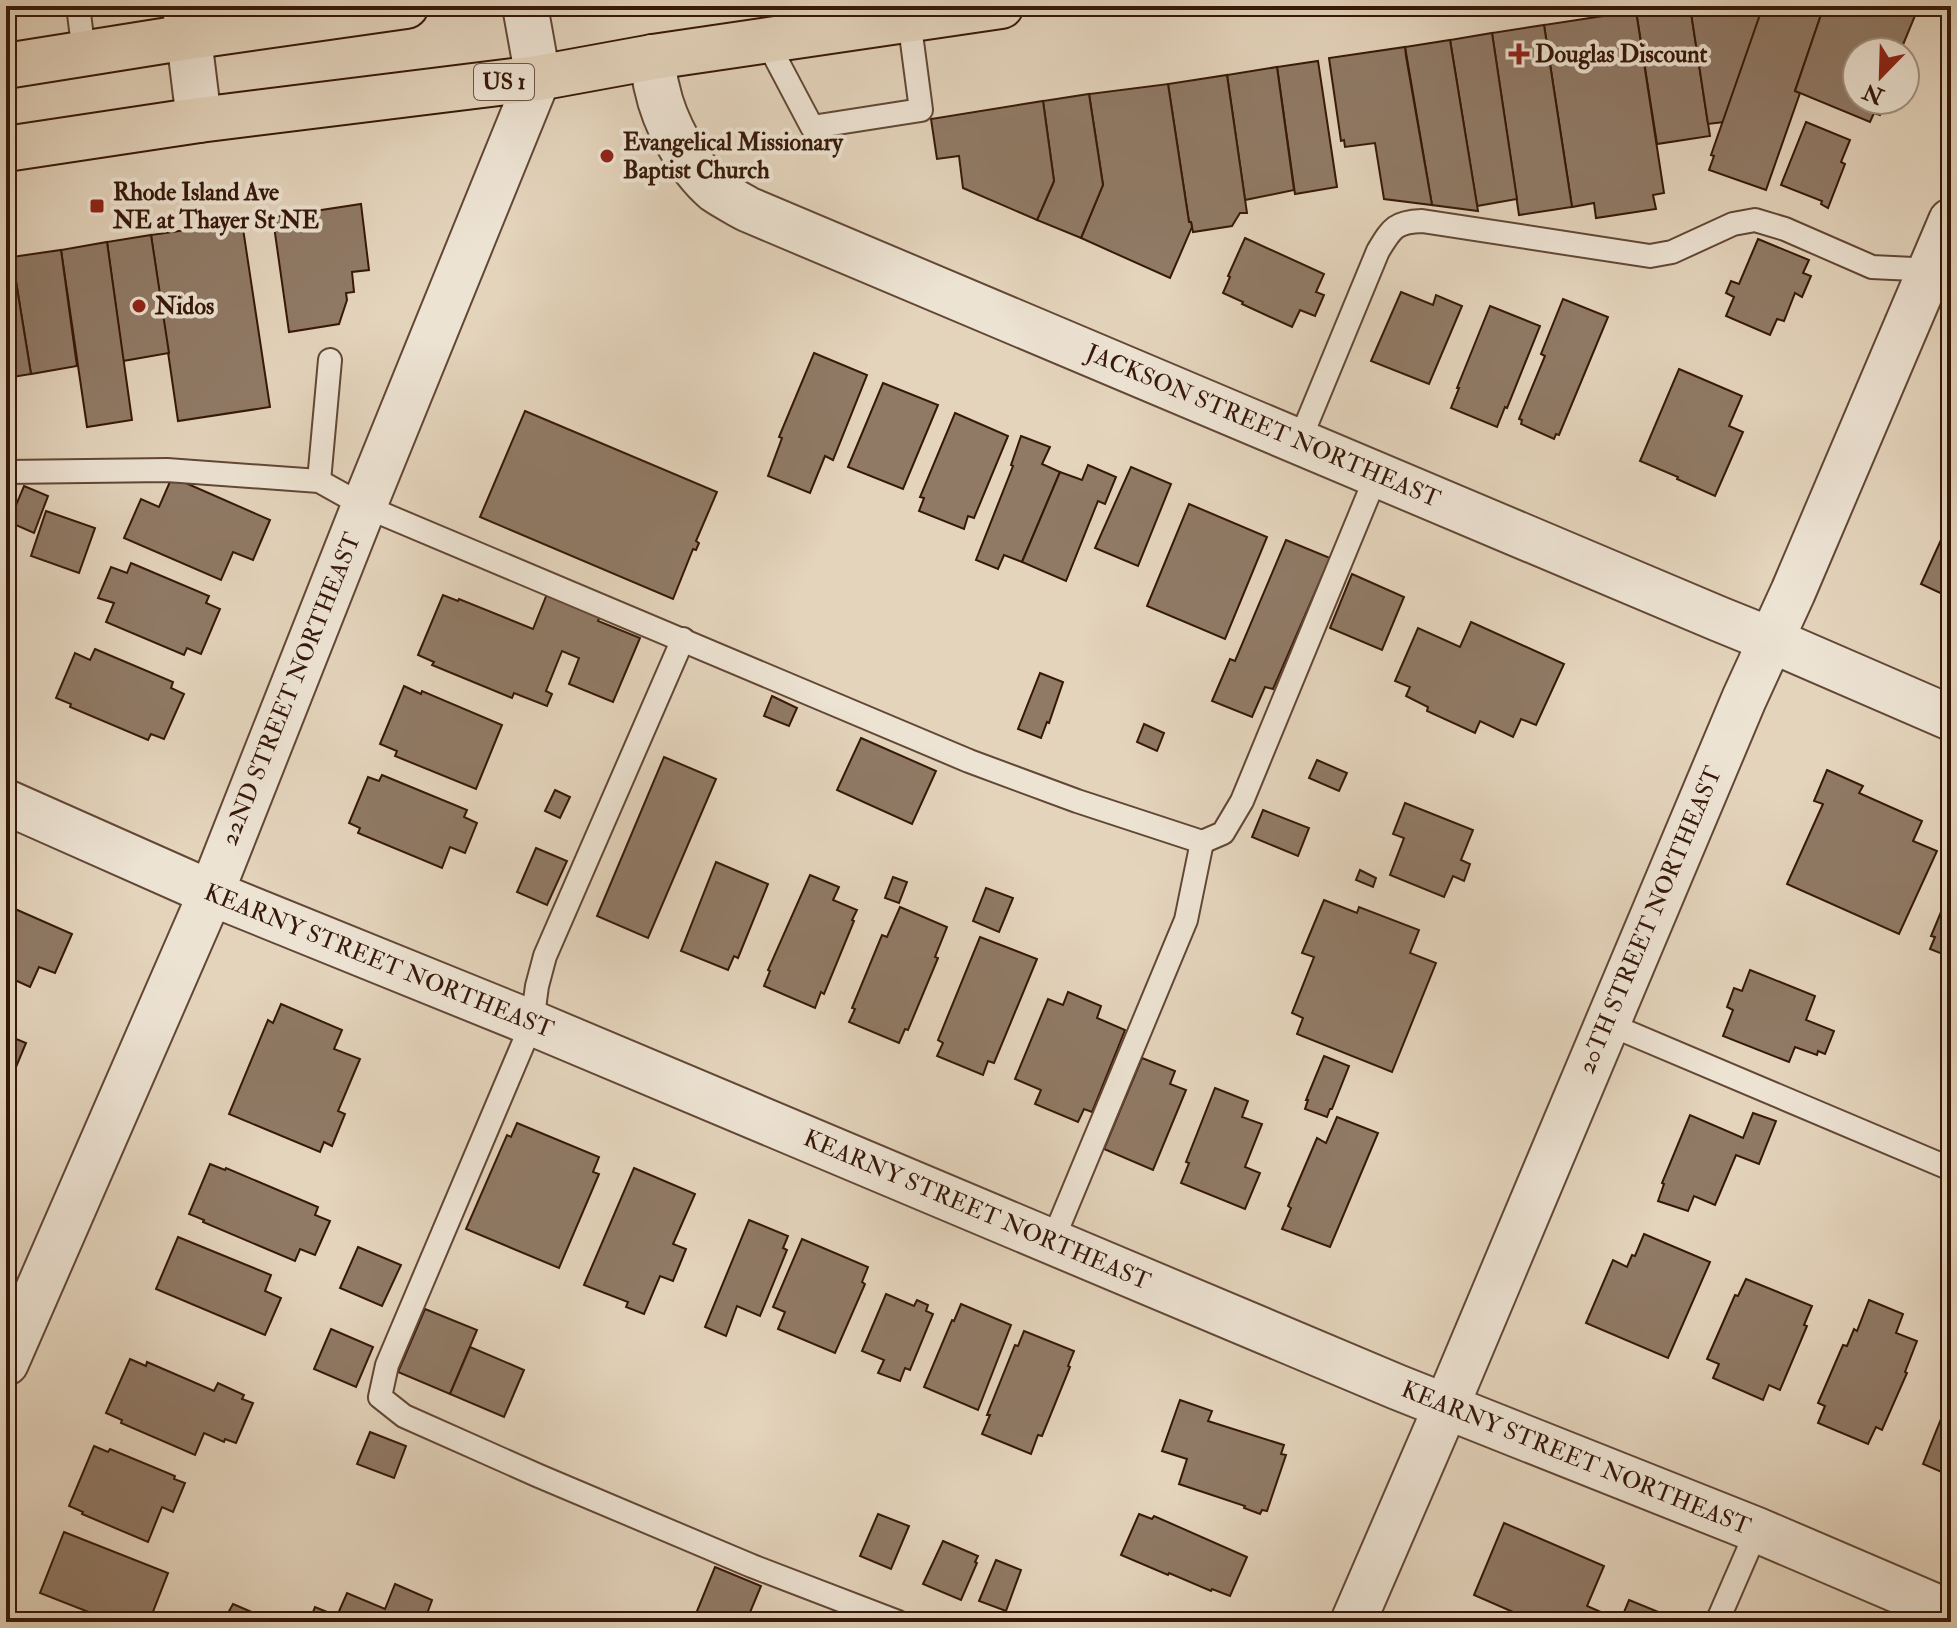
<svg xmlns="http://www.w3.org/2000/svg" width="1957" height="1628" font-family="'IM FELL Double Pica',serif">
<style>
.building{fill:#907a66;stroke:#361808;stroke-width:2}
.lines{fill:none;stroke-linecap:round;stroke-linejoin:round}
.lane-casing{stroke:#624735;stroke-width:26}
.street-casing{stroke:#624735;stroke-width:48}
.primary-casing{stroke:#361808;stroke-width:48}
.lane{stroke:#ede3d3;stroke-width:22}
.street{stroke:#ede3d3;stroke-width:44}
.primary{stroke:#e4d4bc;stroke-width:44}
.poi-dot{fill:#8f2418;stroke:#ede3d3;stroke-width:3}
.labels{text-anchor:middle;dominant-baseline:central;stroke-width:8;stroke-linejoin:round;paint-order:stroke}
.shield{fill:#ede3d3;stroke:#6d5545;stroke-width:2}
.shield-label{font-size:22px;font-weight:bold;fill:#361808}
.poi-label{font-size:24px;font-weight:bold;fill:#361808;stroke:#ede3d3;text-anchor:start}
.street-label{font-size:24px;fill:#361808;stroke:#ede3d3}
</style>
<rect width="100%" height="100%" fill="#e4d4bc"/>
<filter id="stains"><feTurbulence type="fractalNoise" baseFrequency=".0025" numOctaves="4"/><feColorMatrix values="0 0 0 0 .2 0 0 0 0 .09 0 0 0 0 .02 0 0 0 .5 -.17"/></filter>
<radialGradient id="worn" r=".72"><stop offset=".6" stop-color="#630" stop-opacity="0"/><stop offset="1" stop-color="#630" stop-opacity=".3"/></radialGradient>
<g class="building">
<polygon points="1671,6 1690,6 1710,136 1657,144 1636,11"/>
<polygon points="1690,6 1763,6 1724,122 1708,124"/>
<polygon points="1763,6 1824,6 1795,91 1800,93 1766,190 1709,170 1714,156 1711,155"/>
<polygon points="1824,6 1919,6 1900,52 1857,52 1857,100 1886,100 1880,115 1874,113 1870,122 1795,91"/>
<polygon points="1636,11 1664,193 1653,195 1656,209 1596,218 1594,203 1572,207 1544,25"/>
<polygon points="1544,25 1572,207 1519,215 1492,33"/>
<polygon points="1492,33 1517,199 1477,206 1450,40"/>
<polygon points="1450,40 1478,211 1432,205 1405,47"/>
<polygon points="1405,47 1406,56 1432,205 1384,199 1375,143 1345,147 1344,140 1341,141 1329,58"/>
<polygon points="1318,61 1337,187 1295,194 1277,67"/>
<polygon points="1277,67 1294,190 1245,200 1227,75"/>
<polygon points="1227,75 1247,213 1240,213 1232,226 1193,232 1191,222 1189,222 1168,84"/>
<polygon points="1168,84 1189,222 1191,222 1192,227 1170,278 1081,238 1103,185 1089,94"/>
<polygon points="1089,94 1103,185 1081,238 1037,220 1054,181 1043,101"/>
<polygon points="1043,101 1054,181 1037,220 963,188 959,156 937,159 931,119"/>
<polygon points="1806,122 1850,140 1841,162 1845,164 1828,208 1821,204 1822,201 1781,185"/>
<polygon points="361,204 369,270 352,272 354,292 346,293 347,300 339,324 289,332 274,226 277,226 275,217"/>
<polygon points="242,222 270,407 178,421 151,235"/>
<polygon points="151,235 169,353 123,361 107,242"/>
<polygon points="1245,238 1324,274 1316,292 1324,295 1315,316 1300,310 1292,327 1242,304 1243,302 1223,293 1230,277 1228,276"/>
<polygon points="1758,239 1809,260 1803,273 1811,276 1802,297 1795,293 1784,321 1777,319 1770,335 1726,316 1734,297 1726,293 1731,281 1739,284"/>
<polygon points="107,242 132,420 87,427 61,250"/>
<polygon points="61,250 77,366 31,374 12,257"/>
<polygon points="12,257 31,374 6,378 6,258"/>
<polygon points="1401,292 1433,305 1436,295 1462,306 1429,384 1371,361"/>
<polygon points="1563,299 1608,317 1559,435 1556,434 1554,439 1521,424 1522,420 1519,419 1545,356 1541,354"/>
<polygon points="1490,306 1540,326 1507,408 1505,407 1497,427 1451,408 1459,388 1457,388"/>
<polygon points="814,353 867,375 833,460 825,456 810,493 768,476 782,438 779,437"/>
<polygon points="1679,369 1742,396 1729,426 1743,432 1715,496 1677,479 1678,477 1640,461"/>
<polygon points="883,383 938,405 903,489 848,467"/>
<polygon points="525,411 717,492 696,541 699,543 696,550 693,549 673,599 480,517"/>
<polygon points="955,413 1008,436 974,518 968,516 964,529 919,511 924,498 920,497"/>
<polygon points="1021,436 1050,447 1042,464 1060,472 1022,562 1004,555 998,569 976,560 1013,466 1011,465"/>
<polygon points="1088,465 1116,477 1105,504 1098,501 1066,581 1022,562 1060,472 1082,480"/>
<polygon points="1131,467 1171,484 1138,566 1095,548"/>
<polygon points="172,477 270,520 253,560 233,552 221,580 124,538 141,499 159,507"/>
<polygon points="24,486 48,496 34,533 9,522"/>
<polygon points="1189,504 1267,537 1225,639 1147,606"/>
<polygon points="46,511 95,528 79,573 31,556"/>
<polygon points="1951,518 1951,598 1921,584"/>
<polygon points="1286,540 1330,558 1273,689 1265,687 1252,717 1212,701 1230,659 1235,661"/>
<polygon points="131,563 209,596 206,603 220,609 201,654 187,648 184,655 106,622 114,603 98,598 111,567 127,573"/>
<polygon points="1352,574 1404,597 1382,650 1330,628"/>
<polygon points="547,594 600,616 598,621 640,638 613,702 569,684 579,658 562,651 546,691 552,694 547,706 514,693 512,698 432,665 434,662 418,655 443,595 458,601 459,599 533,629"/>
<polygon points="1471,622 1564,664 1536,725 1521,719 1513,737 1480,721 1475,733 1427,711 1428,707 1406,696 1410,687 1395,681 1418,628 1460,647"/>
<polygon points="95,649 173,682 171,688 184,694 164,739 151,734 148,740 70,707 71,704 56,698 75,653 90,660"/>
<polygon points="1040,673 1063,682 1049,723 1047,722 1041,738 1018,729"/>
<polygon points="404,686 421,694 422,691 502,725 476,789 395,756 397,751 380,744"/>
<polygon points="772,696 797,708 789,726 764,716"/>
<polygon points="1144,724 1164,733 1157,751 1137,742"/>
<polygon points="861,738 936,771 912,824 837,790"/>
<polygon points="664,757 716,779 648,938 597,916"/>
<polygon points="1317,760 1347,773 1339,791 1309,778"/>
<polygon points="1827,770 1863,786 1859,793 1922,821 1913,841 1937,851 1899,934 1787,884 1823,804 1814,801"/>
<polygon points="382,775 467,810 464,817 477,823 465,853 450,847 442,868 358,833 360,828 349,823 368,777 379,781"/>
<polygon points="555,790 570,797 560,818 545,811"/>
<polygon points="1405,803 1473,830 1461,860 1470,864 1464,881 1453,876 1444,897 1390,875 1404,838 1393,834"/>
<polygon points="1263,810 1309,828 1298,856 1252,837"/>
<polygon points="536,848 567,861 547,905 517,892"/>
<polygon points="716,862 768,884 738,958 734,956 728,970 681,951"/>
<polygon points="1360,870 1376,878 1373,887 1356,880"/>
<polygon points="810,875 839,887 833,900 857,910 852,920 854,921 824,994 821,992 815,1008 764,986 770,971 768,970"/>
<polygon points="893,877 907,882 899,903 885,898"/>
<polygon points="986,888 1013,898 999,932 973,921"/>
<polygon points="1951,888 1951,967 1945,964 1948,956 1930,949 1935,937 1931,936"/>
<polygon points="1324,900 1357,913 1359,907 1419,930 1410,953 1436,963 1392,1072 1297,1034 1303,1018 1292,1013 1314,957 1302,953"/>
<polygon points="6,905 72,934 55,973 39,967 30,987 6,976"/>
<polygon points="900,907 947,927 935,957 938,958 908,1030 905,1029 899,1043 849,1022 855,1009 852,1008 882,935 887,937"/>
<polygon points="980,937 1037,959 994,1063 988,1061 983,1075 937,1056 943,1043 938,1040"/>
<polygon points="1750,970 1815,996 1806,1020 1834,1031 1825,1054 1818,1051 1817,1055 1795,1047 1789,1062 1723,1036 1733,1010 1727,1007 1734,988 1742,991"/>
<polygon points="1068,992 1101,1006 1097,1018 1125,1030 1092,1112 1084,1109 1078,1122 1035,1104 1041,1090 1015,1079 1048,999 1063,1005"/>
<polygon points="281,1004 342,1030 334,1049 360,1059 338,1111 345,1114 332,1146 324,1142 320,1152 229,1114 268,1020 273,1023"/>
<polygon points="6,1024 13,1027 9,1036 26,1043 11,1079 6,1077"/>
<polygon points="1324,1056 1349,1066 1332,1109 1330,1109 1327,1117 1305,1109 1308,1100 1306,1100"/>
<polygon points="1142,1058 1175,1071 1170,1084 1186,1090 1153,1170 1104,1149"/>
<polygon points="1215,1088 1248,1101 1242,1117 1262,1124 1245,1167 1260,1173 1245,1209 1181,1183 1189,1163 1186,1162"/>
<polygon points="1753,1113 1776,1121 1759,1164 1736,1155 1715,1205 1694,1196 1688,1211 1658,1201 1664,1184 1662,1183 1690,1115 1743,1138"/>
<polygon points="1337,1117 1378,1133 1330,1247 1282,1229 1291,1208 1288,1206 1317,1138 1326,1143"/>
<polygon points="517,1123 599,1157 593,1172 599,1174 559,1268 466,1229 507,1135 511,1137"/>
<polygon points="210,1164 225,1170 226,1168 318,1207 315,1215 330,1221 315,1255 300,1249 295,1261 203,1222 204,1220 189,1214"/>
<polygon points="634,1168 695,1194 673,1244 686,1249 673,1281 660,1276 644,1314 626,1307 628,1302 584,1285"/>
<polygon points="749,1220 788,1236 783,1248 787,1250 760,1316 737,1306 726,1336 705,1327"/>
<polygon points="1644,1234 1710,1262 1668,1358 1586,1323 1613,1260 1627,1267 1632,1255 1635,1256"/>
<polygon points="178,1237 271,1275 265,1291 281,1298 265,1335 156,1289"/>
<polygon points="802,1239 868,1267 862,1282 865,1284 835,1353 778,1329 785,1312 773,1307"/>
<polygon points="358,1247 401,1265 382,1306 340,1288"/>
<polygon points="1746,1279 1812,1306 1804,1325 1807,1326 1780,1390 1769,1385 1763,1400 1713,1378 1719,1364 1707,1359 1735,1295 1738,1296"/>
<polygon points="886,1294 914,1306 917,1300 928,1305 926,1311 933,1314 910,1370 905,1368 900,1381 878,1373 884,1360 862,1351"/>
<polygon points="1869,1300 1903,1314 1896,1333 1917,1341 1905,1372 1907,1373 1882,1430 1876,1427 1868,1444 1818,1423 1825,1406 1818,1403 1843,1345 1847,1346 1854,1329 1857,1331"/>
<polygon points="961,1304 1011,1325 978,1410 924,1387 952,1320 954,1321"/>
<polygon points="425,1309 477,1330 450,1394 398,1372"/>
<polygon points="331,1329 373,1347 356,1387 314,1369"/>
<polygon points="1024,1331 1074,1351 1068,1366 1070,1367 1042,1436 1038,1435 1031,1454 982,1434 990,1415 987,1415 1015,1345 1018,1346"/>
<polygon points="470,1347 524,1370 504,1417 450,1394"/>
<polygon points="130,1359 146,1366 147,1362 214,1391 218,1383 244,1395 242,1399 253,1403 236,1443 225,1439 224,1442 204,1433 195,1455 121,1423 122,1420 106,1413"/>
<polygon points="1951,1394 1951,1476 1923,1464"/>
<polygon points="1180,1400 1212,1411 1208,1421 1284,1445 1281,1454 1286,1455 1267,1511 1262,1510 1260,1514 1244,1508 1245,1506 1179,1484 1187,1459 1162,1451"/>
<polygon points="370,1432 406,1446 394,1478 357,1464"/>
<polygon points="94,1446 108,1452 110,1449 175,1476 174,1479 185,1483 173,1512 162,1507 148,1542 82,1514 83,1512 69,1506"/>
<polygon points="878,1514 909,1526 891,1569 860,1556"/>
<polygon points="1139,1514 1152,1519 1154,1516 1247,1557 1230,1596 1212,1589 1211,1591 1169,1573 1168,1575 1121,1555"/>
<polygon points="1504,1523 1604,1566 1587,1606 1601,1612 1597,1622 1536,1622 1474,1595"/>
<polygon points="64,1532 168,1573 149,1622 114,1622 40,1593"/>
<polygon points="943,1541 978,1556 975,1562 977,1563 961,1600 923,1584"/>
<polygon points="996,1560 1021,1570 1006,1611 979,1601"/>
<polygon points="715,1567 761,1586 746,1622 710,1622 695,1616"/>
<polygon points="395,1584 432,1600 424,1622 309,1622 315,1607 337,1616 347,1593 385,1609"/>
<polygon points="1629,1600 1661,1613 1657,1622 1620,1622"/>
<polygon points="233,1604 254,1613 249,1622 223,1622"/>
</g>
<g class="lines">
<g class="lane-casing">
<g id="lane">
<polyline points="78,6 84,53"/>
<polyline points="766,40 812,127 921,110 909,19"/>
<path d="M1299 442 1378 251C1392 228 1395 222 1422 221L1650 256 1672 252 1733 224 1755 220 1785 229 1872 267 1934 270"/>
<polyline points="6,472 167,470 319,481 364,506 969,761 1077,801 1202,842 1223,833 1242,801 1377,474"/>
<polyline points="319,481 330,360"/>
<polyline points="683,639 545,956 537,986 532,1023 387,1365 380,1397 404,1416 539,1476 752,1566 898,1622"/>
<polyline points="1606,1023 1951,1169"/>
<polyline points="1052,1242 1186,920 1202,842"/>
<polyline points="1717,1622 1757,1530"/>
</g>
</g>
<g class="street-casing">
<g id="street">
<polyline points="185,6 199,120"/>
<path d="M653 57C654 67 654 78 657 88 664 122 688 167 715 190 725 197 737 203 747 209L1719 619 1771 640 1951 718"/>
<polyline points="6,802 211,893 532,1023 1397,1387 1757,1530 1951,1613"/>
<polyline points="6,1363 211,893 364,506 538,78 525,6"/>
<polyline points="1353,1622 1446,1407 1744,699 1793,592 1951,221"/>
</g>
</g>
<g class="primary-casing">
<g id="primary">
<polyline points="6,66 188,37 406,6"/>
<polyline points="6,149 199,120 538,78 653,57 1001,6"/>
</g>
</g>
<use href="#lane" class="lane"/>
<use href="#street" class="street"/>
<use href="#primary" class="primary"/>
</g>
<g class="poi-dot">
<path d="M1515 42h8v8h8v8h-8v8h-8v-8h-8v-8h8z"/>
<circle cx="607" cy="156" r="8"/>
<rect x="89" y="198" width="16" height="16" rx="4"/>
<circle cx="139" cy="306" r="8"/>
</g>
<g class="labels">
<rect class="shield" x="474" y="64" width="60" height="36" rx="6"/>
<g class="shield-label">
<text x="504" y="82">US 1</text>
</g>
<g class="poi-label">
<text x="1535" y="54">Douglas Discount</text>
<text x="623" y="142">Evangelical Missionary<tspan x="623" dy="28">Baptist Church</tspan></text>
<text x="113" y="192">Rhode Island Ave<tspan x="113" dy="28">NE at Thayer St NE</tspan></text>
<text x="155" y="306">Nidos</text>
</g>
<g class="street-label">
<text transform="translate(1263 426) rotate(23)">JACKSON STREET NORTHEAST</text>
<text transform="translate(291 689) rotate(-68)">22ND STREET NORTHEAST</text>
<text transform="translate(1650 920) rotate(-67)">20TH STREET NORTHEAST</text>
<text transform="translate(379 961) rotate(22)">KEARNY STREET NORTHEAST</text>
<text transform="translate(977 1210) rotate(23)">KEARNY STREET NORTHEAST</text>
<text transform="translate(1576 1458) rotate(22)">KEARNY STREET NORTHEAST</text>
</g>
</g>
<rect width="1957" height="1628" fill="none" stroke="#e4d4bc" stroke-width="32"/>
<rect x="8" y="8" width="1941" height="1612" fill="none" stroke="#361808" stroke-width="4"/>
<rect x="16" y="16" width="1925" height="1596" fill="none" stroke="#361808" stroke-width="2"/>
<g transform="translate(1881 76) rotate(203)"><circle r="38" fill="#ede3d3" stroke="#a49282" stroke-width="2"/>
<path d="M0-6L14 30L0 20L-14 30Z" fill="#8f2418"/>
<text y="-12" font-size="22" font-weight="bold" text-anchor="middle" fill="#361808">N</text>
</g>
<rect width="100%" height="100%" filter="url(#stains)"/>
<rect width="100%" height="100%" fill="url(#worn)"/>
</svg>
